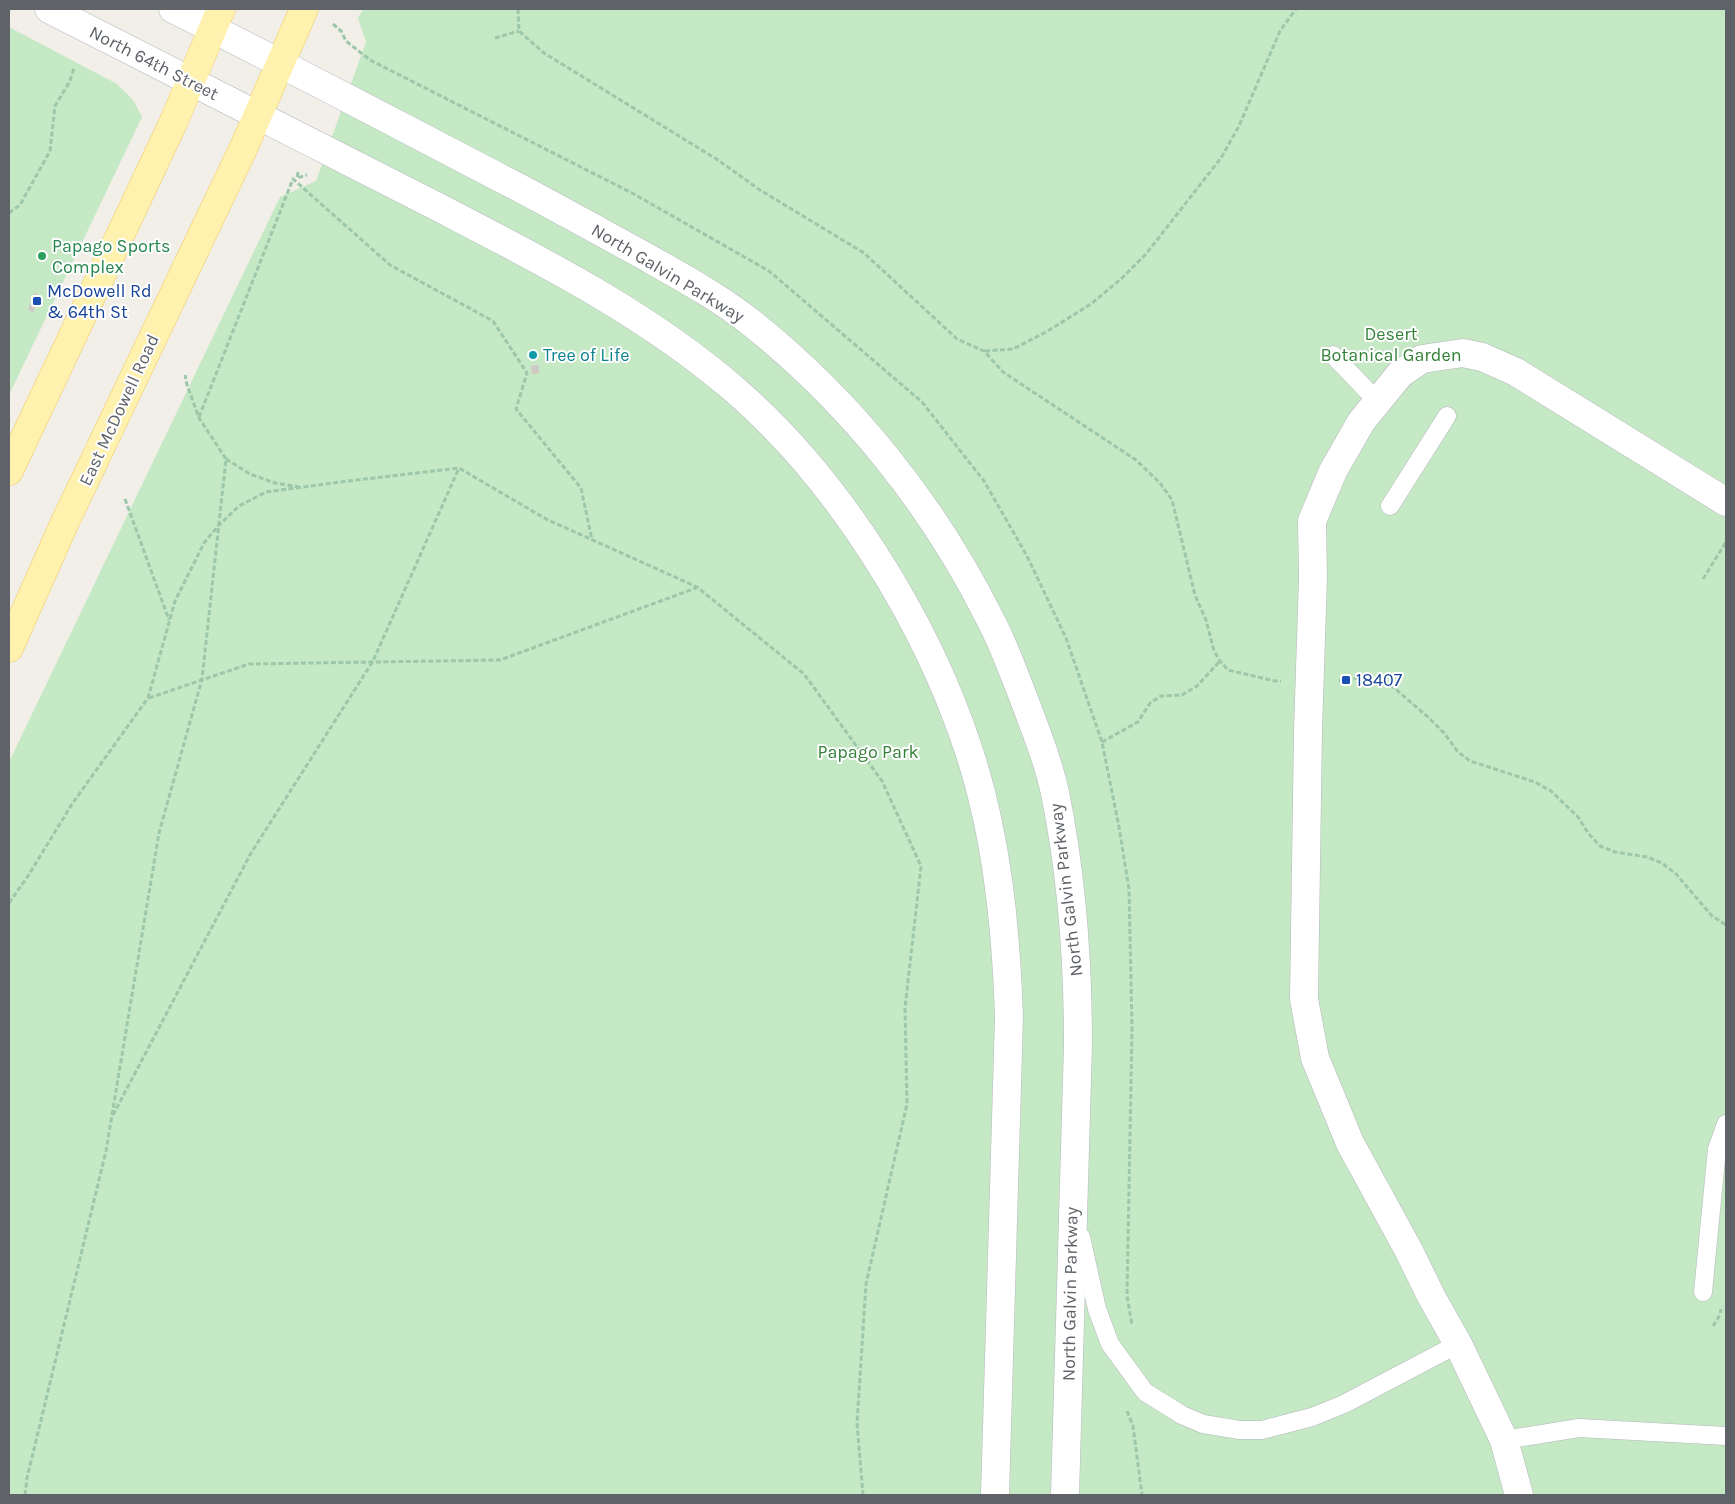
<svg xmlns="http://www.w3.org/2000/svg" width="1735" height="1504" font-family="Karla,sans-serif">
<style>
.green{fill:#c5e8c5}
.building{fill:#cccac5;stroke:#d6d1c6}
.lines{fill:none;stroke-linecap:round;stroke-linejoin:round}
.service-casing{stroke:#b5b8bc;stroke-width:19}
.minor-casing{stroke:#b5b8bc;stroke-width:29}
.secondary-casing{stroke:#b6babf;stroke-width:29}
.primary-casing{stroke:#f2c960;stroke-width:29}
.path{stroke:#9cc7a9;stroke-width:3;stroke-dasharray:5 2.5;stroke-linecap:butt}
.service{stroke:#fff;stroke-width:18}
.minor{stroke:#fff;stroke-width:28}
.secondary{stroke:#fff;stroke-width:28}
.primary{stroke:#fff2af;stroke-width:28}
.leisure-dot{fill:#2e9e5b;stroke:#fff;stroke-width:2}
.transit-dot{fill:#1a4fb4;stroke:#fff;stroke-width:2}
.culture-dot{fill:#0f9aa8;stroke:#fff;stroke-width:2}
.labels{text-anchor:middle;dominant-baseline:central;stroke-width:4;stroke-linejoin:round;paint-order:stroke}
.street-label{font-size:18px;fill:#5f6368;stroke:#fff}
.leisure-label{font-size:18px;fill:#27864d;stroke:#fff;text-anchor:start}
.transit-label{font-size:18px;fill:#164399;stroke:#fff;text-anchor:start}
.park-label{font-size:18px;fill:#348238;stroke:#fff}
.culture-label{font-size:18px;fill:#0d838f;stroke:#fff;text-anchor:start}
</style>
<rect width="100%" height="100%" fill="#f1efe8"/>
<g class="green">
<polygon points="363,9 1726,9 1726,1495 9,1495 9,762 280,197 316,181 366,42 358,18"/>
<polygon points="9,27 117,84 133,100 142,117 9,395"/>
</g>
<g class="building">
<polygon points="35,293 40,296 33,312 28,310"/>
<polygon points="536,351 537,358 531,359 530,352"/>
<polygon points="538,365 539,373 532,374 531,366"/>
</g>
<g class="lines">
<g class="service-casing">
<g id="service">
<polyline points="1333,355 1377,401"/>
<polyline points="1390,506 1447,416"/>
<polyline points="1081,1237 1097,1309 1110,1344 1145,1392 1182,1415 1203,1424 1240,1430 1262,1430 1312,1417 1344,1404 1458,1344"/>
<polyline points="1703,1292 1717,1149 1726,1124"/>
<polyline points="1504,1440 1579,1428 1726,1436"/>
</g>
</g>
<g class="minor-casing">
<polyline id="minor" points="1519,1495 1504,1440 1458,1344 1431,1296 1409,1251 1350,1143 1315,1058 1304,999 1308,731 1313,577 1312,521 1333,471 1361,422 1400,374 1422,359 1463,353 1482,357 1516,372 1726,502"/>
</g>
<g class="secondary-casing">
<g id="secondary">
<path d="M49 9C178 76 308 140 436 206 540 260 646 313 735 390 839 480 926 620 969 751 997 836 1006 928 1009 1017L995 1495"/>
<path d="M173 9C286 65 398 125 510 183 554 206 597 230 641 254 680 276 719 297 754 325 852 404 934 506 990 619 1003 643 1012 669 1022 694 1034 726 1048 760 1055 793 1072 876 1078 960 1078 1044L1065 1495"/>
</g>
</g>
<g class="primary-casing">
<g id="primary">
<polyline points="9,471 174,121 221,9"/>
<polyline points="9,648 65,522 243,149 304,9"/>
</g>
</g>
<g class="path">
<polyline points="518,9 519,31 544,53 718,160 760,190 864,253 957,339 984,351 1003,372 1136,460 1160,483 1172,500 1195,595 1206,620 1214,651 1220,661 1228,670 1275,681 1281,681"/>
<polyline points="333,24 341,31 346,41 370,60 632,193 769,271 922,402 984,481 1027,556 1066,638 1102,742 1119,827 1129,889 1132,1028 1127,1296 1132,1325"/>
<polyline points="495,38 519,31"/>
<polyline points="298,172 297,178 307,175"/>
<polyline points="9,213 20,205 50,151 55,106 70,81 74,68"/>
<polyline points="985,351 1013,349 1046,332 1091,304 1122,278 1146,254 1221,158 1239,126 1280,31 1296,9"/>
<polyline points="199,417 293,179 390,265 493,321 527,373 516,409 581,488 592,540"/>
<polyline points="226,459 250,474 275,483 299,487"/>
<polyline points="125,499 169,620"/>
<polyline points="1703,579 1726,542"/>
<polyline points="1339,681 1357,678 1370,679 1392,686 1429,718 1444,733 1458,752 1470,761 1535,782 1551,791 1578,817 1588,833 1600,846 1615,852 1647,857 1662,863 1676,874 1712,916 1726,925"/>
<polyline points="149,698 249,664 500,660 696,588"/>
<polyline points="1102,742 1138,722 1150,703 1161,696 1182,695 1197,686 1220,661"/>
<polyline points="9,903 28,876 72,804 148,698 175,601 204,543 218,526 239,506 266,492 348,481 459,468 546,519 697,587 804,674 882,781 921,866 905,1008 907,1104 866,1284 857,1423 863,1495"/>
<polyline points="113,1115 251,853 373,661 459,468"/>
<polyline points="1713,1326 1720,1315 1721,1309"/>
<polyline points="1127,1411 1133,1426 1142,1495"/>
<polyline points="25,1495 27,1478 106,1151 159,833 202,679 226,459 199,418 187,385 185,375"/>
</g>
<use href="#service" class="service"/>
<use href="#minor" class="minor"/>
<use href="#secondary" class="secondary"/>
<use href="#primary" class="primary"/>
</g>
<circle class="leisure-dot" cx="42" cy="256" r="5"/>
<g class="transit-dot">
<rect x="32" y="296" width="10" height="10" rx="2.5"/>
<rect x="1341" y="675" width="10" height="10" rx="2.5"/>
</g>
<circle class="culture-dot" cx="533" cy="355" r="5"/>
<g class="labels">
<g class="street-label">
<text transform="translate(154 63) rotate(27)">North 64th Street</text>
<text transform="translate(668 273) rotate(31)">North Galvin Parkway</text>
<text transform="translate(119 410) rotate(-65)">East McDowell Road</text>
<text transform="translate(1066 890) rotate(-97)">North Galvin Parkway</text>
<text transform="translate(1070 1294) rotate(-89)">North Galvin Parkway</text>
</g>
<g class="leisure-label">
<text x="52" y="246">Papago Sports<tspan x="52" dy="21">Complex</tspan></text>
</g>
<g class="transit-label">
<text x="47" y="291">McDowell Rd<tspan x="47" dy="21">&amp; 64th St</tspan></text>
<text x="1356" y="680">18407</text>
</g>
<g class="park-label">
<text x="1391" y="334">Desert<tspan x="1391" dy="21">Botanical Garden</tspan></text>
<text x="868" y="752">Papago Park</text>
</g>
<g class="culture-label">
<text x="543" y="355">Tree of Life</text>
</g>
</g>
<rect width="1735" height="1504" fill="none" stroke="#5f6368" stroke-width="20"/>
</svg>
